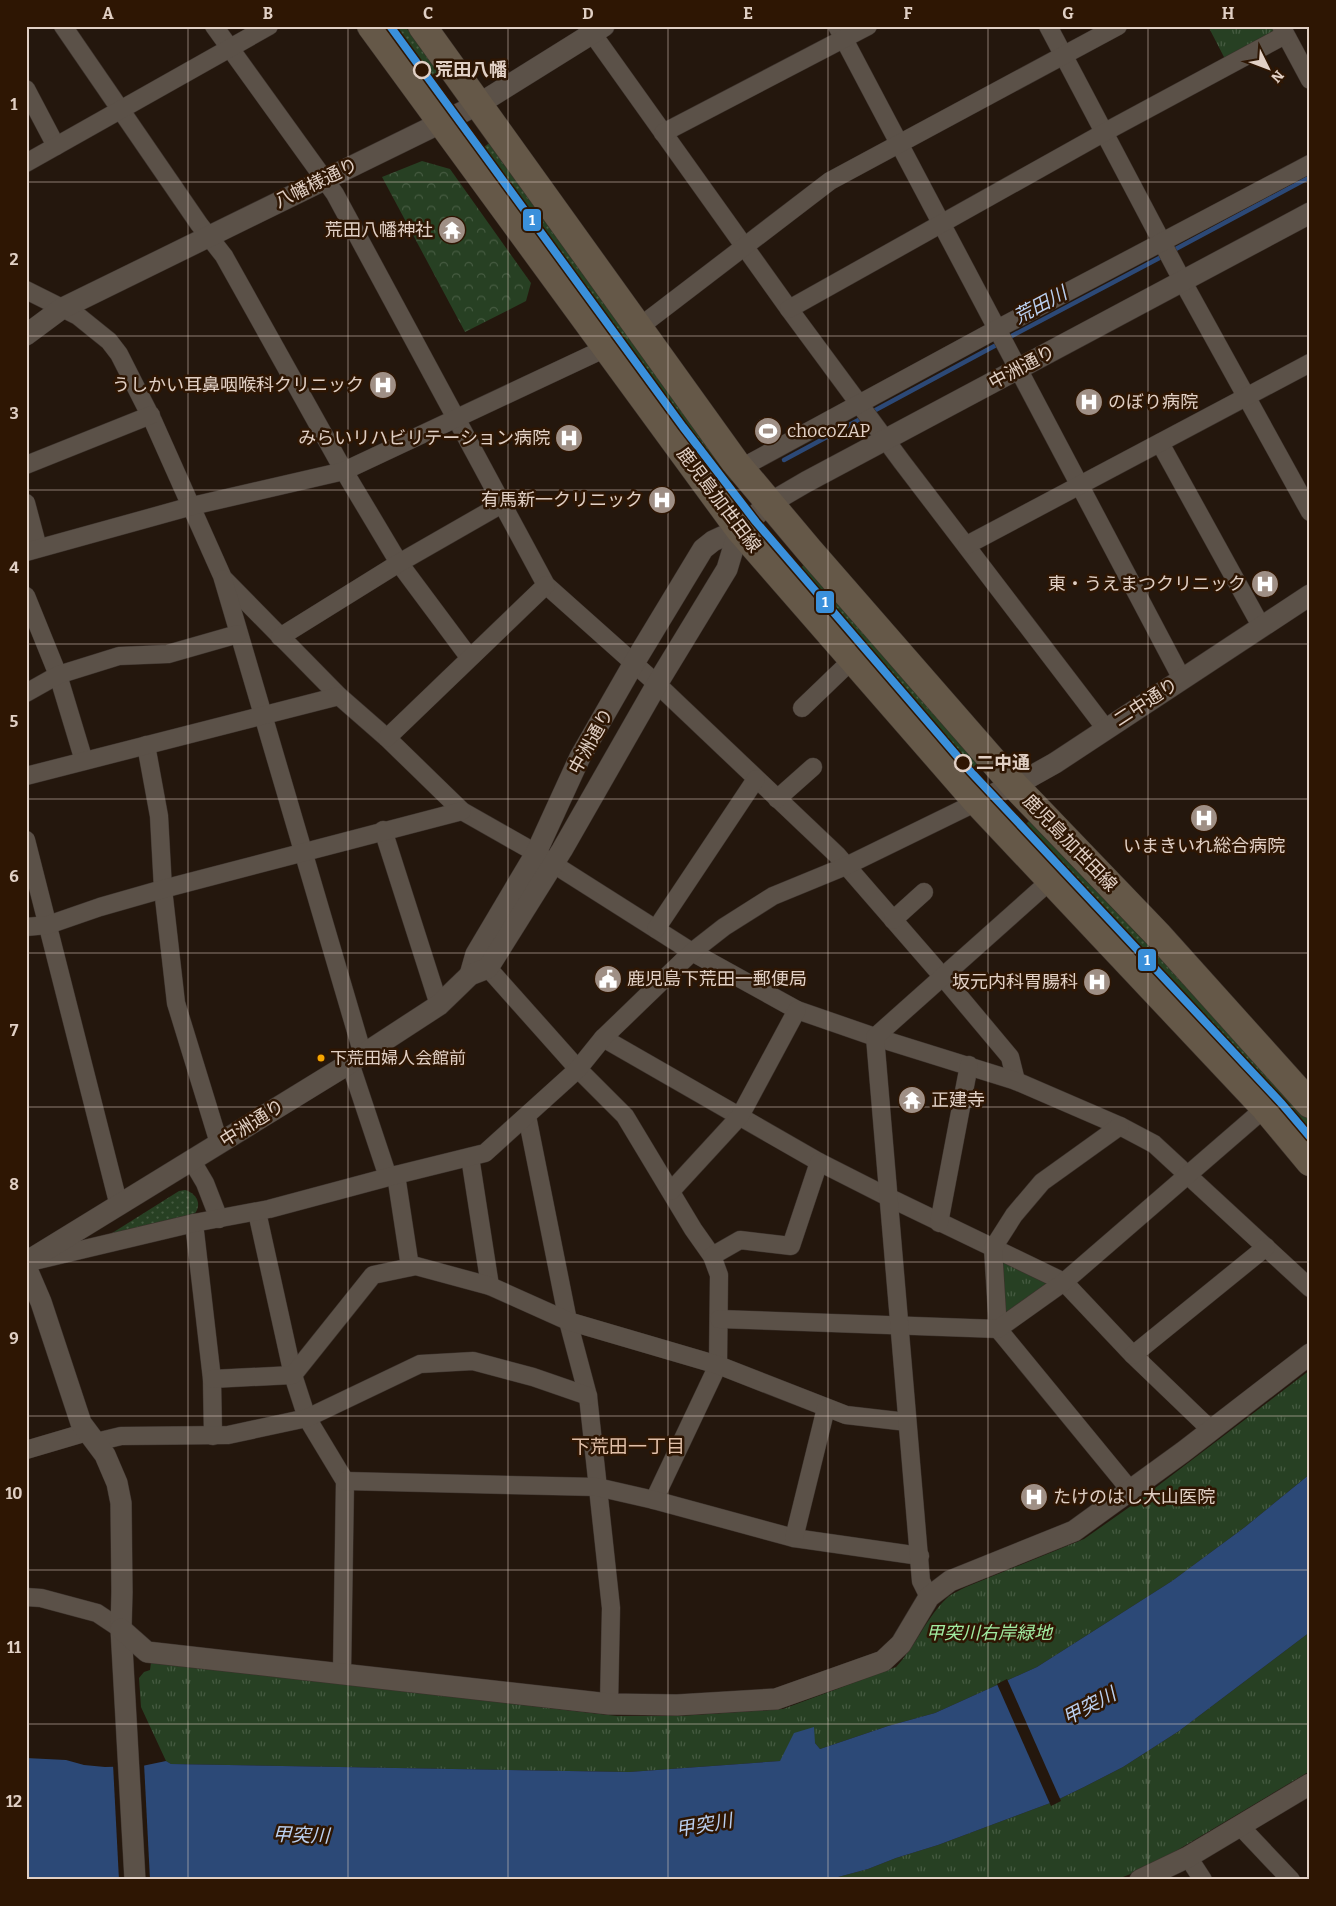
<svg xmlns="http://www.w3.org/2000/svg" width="1336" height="1906" font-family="Bitter,'Noto Sans JP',serif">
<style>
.grass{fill:url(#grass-dots)}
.forest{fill:url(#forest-crowns)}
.park{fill:url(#park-tufts)}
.water{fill:#2c4977}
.pier{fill:#24170d}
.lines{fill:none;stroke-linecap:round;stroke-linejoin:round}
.stream{stroke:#2c4977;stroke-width:4.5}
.minor-casing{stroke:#3c322c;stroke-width:19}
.tertiary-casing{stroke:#3c322c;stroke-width:22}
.primary-casing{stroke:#3c322c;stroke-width:29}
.minor{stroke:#5b5148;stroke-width:18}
.tertiary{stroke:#5b5148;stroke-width:21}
.primary{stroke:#655848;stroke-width:28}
.tram-1-casing{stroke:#2e1603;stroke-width:11}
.tram-1{stroke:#3a90db;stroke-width:8}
.grid{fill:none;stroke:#e1d0c5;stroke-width:1;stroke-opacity:0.55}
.stop-dot{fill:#2e1603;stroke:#e1d0c5;stroke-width:2.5}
.bus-dot{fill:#f7a600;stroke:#2e1603;stroke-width:2}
.labels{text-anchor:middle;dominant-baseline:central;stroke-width:5;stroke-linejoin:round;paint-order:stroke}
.bus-label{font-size:17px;fill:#e1d0c5;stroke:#2e1603;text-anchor:start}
.stop-label{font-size:18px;font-weight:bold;fill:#e1d0c5;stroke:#2e1603;text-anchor:start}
.street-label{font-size:18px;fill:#e1d0c5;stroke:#2e1603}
.poi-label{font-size:18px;fill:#e1d0c5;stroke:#2e1603;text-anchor:end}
.park-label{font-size:18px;font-style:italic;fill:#a1eca1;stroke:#2e1603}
.water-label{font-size:19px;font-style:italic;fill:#bacfef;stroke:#2e1603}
.neighbourhood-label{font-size:19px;fill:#e0bfa8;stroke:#2e1603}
.line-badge{stroke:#2e1603;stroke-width:2}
.badge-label{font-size:14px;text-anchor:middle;font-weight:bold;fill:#fff}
.neatline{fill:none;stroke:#e1d0c5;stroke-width:2}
.grid-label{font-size:16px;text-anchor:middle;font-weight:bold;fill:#e1d0c5}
</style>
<defs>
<pattern id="grass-dots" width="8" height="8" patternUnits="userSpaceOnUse" patternTransform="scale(1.25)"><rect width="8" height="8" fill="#274023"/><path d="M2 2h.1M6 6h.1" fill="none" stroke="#465b41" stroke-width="1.8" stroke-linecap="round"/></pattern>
<pattern id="forest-crowns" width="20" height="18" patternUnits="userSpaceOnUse" patternTransform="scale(1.25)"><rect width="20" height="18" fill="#274023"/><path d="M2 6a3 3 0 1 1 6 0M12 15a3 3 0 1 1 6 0" fill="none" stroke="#465b41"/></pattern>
<pattern id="park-tufts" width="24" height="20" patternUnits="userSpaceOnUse" patternTransform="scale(1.25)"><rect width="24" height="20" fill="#274023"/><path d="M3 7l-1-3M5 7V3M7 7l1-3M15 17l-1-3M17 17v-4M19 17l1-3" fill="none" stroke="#465b41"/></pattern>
</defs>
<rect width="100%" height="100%" fill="#24170d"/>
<g class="grass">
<polygon points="385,26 405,26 439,73 426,82"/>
<polygon points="491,142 735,478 723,487 478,151"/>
<polygon points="806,563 978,763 966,774 794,574"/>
<polygon points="1029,821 1231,1032 1310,1121 1310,1146 1018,832"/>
<path d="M185 1190C199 1194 203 1208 191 1217L109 1235 179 1191Z"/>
</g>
<polygon class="forest" points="422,161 450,169 531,283 526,301 465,332 382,177"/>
<g class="park">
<polygon points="1208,26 1273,26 1276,32 1225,59"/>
<polygon points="1003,1260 1048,1279 1049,1285 1007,1315 1000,1311 998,1264"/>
<path d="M1310 1370V1474L1245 1527 1172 1581 1037 1667 935 1713 888 1726 820 1749 815 1743 780 1761 629 1772 171 1764 166 1761 141 1707 139 1678 144 1672 150 1670 151 1662 617 1716H679L783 1709 896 1667C916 1646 927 1616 948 1597 953 1593 960 1590 966 1587L1084 1539 1138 1501Z"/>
<polygon points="1310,1632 1310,1771 1149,1867 1115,1880 827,1880 868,1869 896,1858 938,1845 1053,1802 1084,1787 1123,1767 1179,1731"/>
</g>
<polygon class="water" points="1310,1474 1310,1632 1179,1731 1123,1767 1084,1787 1053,1802 938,1845 896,1858 868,1869 827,1880 26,1880 26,1758 66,1760 84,1765 105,1767 142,1766 166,1761 171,1764 629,1772 780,1761 794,1733 814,1727 815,1743 820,1749 888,1726 935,1713 1037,1667 1172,1581 1245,1527"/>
<g class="pier">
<polygon points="1007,1679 1061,1801 1051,1806 997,1684"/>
<polygon points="144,1763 150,1880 119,1880 113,1764"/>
</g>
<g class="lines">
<g class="stream">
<polyline points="1172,251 1310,177"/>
<polyline points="1006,339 1165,255"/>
<polyline points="870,413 1000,343"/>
<polyline points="784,460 864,417"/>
</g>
<g class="minor-casing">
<g id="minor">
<polyline points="63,26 199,224 224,256 344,471 399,563 469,657"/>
<polyline points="214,26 335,194 546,585 657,684 837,855 943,977 1010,1057 1016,1081"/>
<polyline points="587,26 789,309 902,462 1106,729"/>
<polyline points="837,26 1182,679"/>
<polyline points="1048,26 1183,282 1310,512"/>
<polyline points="1281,26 1310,80"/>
<polyline points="26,89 56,146"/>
<polyline points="663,133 868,26"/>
<polyline points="26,163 269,26"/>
<polyline points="26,290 78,316 109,341 119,354 153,421 223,578 339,696 387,738 462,811 536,853 692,952 797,1010 875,1037 1016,1081 1120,1126 1154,1144 1310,1288"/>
<polyline points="789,309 1105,132 1285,35"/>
<polyline points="638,328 830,181 1118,26"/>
<polyline points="1160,443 1261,626"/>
<polyline points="26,465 151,415"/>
<polyline points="741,468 997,329 1310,164"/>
<polyline points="26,503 38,548"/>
<polyline points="967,545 1310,363"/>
<polyline points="26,552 192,506 344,471 606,348"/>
<polyline points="223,579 363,1055"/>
<polyline points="26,596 58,675 84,761"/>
<polyline points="280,637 399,563 502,504"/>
<polyline points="26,693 58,675 119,656 168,654 238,634"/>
<polyline points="802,708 853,659"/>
<polyline points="387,738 546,585"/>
<polyline points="146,745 159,816 163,889 176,1003 219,1143"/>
<polyline points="26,776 339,696"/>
<polyline points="777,799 813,767"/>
<polyline points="383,830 439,1005"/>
<polyline points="26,840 119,1206"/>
<polyline points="893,920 924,892"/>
<polyline points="26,927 48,925 100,907 163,889 462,811"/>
<polyline points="656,929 756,779"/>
<polyline points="488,968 578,1069 625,1116 693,1229 712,1256 719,1275 718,1365 654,1500"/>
<polyline points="603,1038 819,1162 890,1198 1064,1282 1133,1355 1211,1430"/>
<polyline points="350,1063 388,1177"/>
<polyline points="527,1116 568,1321 588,1396 611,1608 609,1704"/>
<polyline points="1120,1126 1042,1182 1014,1215 993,1248 998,1329 1131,1491"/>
<polyline points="470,1157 490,1286"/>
<polyline points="192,1161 205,1183 219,1219"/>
<polyline points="396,1175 410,1267"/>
<polyline points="671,1191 740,1116 797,1010"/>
<polyline points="257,1212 293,1375 307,1418 345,1481 342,1673"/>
<polyline points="194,1223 212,1379 213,1436"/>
<polyline points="939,1223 969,1065"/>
<polyline points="712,1256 740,1240 791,1246 819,1162"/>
<polyline points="34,1261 194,1223 269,1209 396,1175 485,1153 578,1069 603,1038 692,952 724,927 773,896 846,866 977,802"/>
<polyline points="719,1319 998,1329 1064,1282 1265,1108"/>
<polyline points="1133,1355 1266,1247"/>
<polyline points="212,1379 293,1375 373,1275 416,1266 490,1286 568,1321 718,1365 846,1415 907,1422"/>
<polyline points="96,1442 121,1436 228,1435 307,1418 420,1364 473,1361 533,1377 588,1396"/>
<polyline points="26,1450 87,1432"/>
<polyline points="345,1481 597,1487 654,1500 794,1538 920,1556"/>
<polyline points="794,1538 826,1408"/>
<polyline points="26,1597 41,1598 97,1613 121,1629"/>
<polyline points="929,1597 921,1581 875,1037 1051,880"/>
<polyline points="1240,1826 1291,1880"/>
<polyline points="1188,1857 1203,1880"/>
</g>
</g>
<g class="tertiary-casing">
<g id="tertiary">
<polyline points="26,335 61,309 479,104 604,26"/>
<polyline points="977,802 1030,777 1055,763 1310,595"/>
<polyline points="470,975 476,954 536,853 580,757 634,663 703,549 713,541 739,529 770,503 806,482 1310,213"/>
<polyline points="26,1262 350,1063 439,1005 470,975 488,968 562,850 657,684 727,569 739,529"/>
<polyline points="26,1267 41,1302 81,1423 105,1455 117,1483 121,1503 122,1592 121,1629 135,1880"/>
<polyline points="121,1629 147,1652 609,1704 677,1705 776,1699 883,1661 901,1644 929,1597 950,1581 1074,1531 1183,1452 1310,1354"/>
<polyline points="1140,1880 1188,1857 1310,1784"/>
</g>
</g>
<g class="primary-casing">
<g id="primary">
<polyline points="371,26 739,529 977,802 1265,1108 1310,1162"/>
<polyline points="422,26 735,462 809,550 1014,785 1159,936 1310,1104"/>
</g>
</g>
<use href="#minor" class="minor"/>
<use href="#tertiary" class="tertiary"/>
<use href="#primary" class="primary"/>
<g class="tram-1-casing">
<polyline id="tram-1" points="390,26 683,427 756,522 970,771 1282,1104 1310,1137"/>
</g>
<use href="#tram-1" class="tram-1"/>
</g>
<path class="grid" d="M188 26V1880M348 26V1880M508 26V1880M668 26V1880M828 26V1880M988 26V1880M1148 26V1880M26 182H1310M26 336H1310M26 490H1310M26 644H1310M26 799H1310M26 953H1310M26 1107H1310M26 1262H1310M26 1416H1310M26 1570H1310M26 1724H1310"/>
<defs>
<g id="temple-disc" transform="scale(1.4375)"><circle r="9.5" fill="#9f8f85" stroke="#2e1603"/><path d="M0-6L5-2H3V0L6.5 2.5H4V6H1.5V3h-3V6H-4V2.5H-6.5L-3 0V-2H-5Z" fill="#fff"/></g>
<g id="hospital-disc" transform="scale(1.4375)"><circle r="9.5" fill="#9f8f85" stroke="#2e1603"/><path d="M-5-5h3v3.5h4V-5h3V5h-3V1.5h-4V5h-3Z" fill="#fff"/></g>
<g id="stadium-disc" transform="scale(1.4375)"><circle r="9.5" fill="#9f8f85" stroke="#2e1603"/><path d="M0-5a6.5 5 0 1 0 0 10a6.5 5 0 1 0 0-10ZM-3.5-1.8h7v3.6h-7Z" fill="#fff"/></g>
<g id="civic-disc" transform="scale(1.4375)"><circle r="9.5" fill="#9f8f85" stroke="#2e1603"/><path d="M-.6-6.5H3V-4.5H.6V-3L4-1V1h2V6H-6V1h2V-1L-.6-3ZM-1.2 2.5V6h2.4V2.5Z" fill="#fff"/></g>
</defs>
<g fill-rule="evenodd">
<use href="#temple-disc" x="452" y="230"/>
<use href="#hospital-disc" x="383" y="385"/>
<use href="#hospital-disc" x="1089" y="402"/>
<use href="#stadium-disc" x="768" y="431"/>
<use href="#hospital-disc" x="569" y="438"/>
<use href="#hospital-disc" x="662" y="500"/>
<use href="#hospital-disc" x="1265" y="584"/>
<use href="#hospital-disc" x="1204" y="818"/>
<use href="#civic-disc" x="608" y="979"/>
<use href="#hospital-disc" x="1097" y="982"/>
<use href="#temple-disc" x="912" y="1100"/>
<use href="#hospital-disc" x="1034" y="1497"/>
</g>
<g class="stop-dot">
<circle cx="422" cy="70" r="8"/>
<circle cx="963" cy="763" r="8"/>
</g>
<circle class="bus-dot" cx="321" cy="1058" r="4.5"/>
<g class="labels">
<g class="bus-label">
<text x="330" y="1058">下荒田婦人会館前</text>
</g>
<g class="stop-label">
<text x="435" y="70">荒田八幡</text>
<text x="976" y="763">二中通</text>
</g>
<g class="street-label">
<text transform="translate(316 183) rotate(-26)">八幡様通り</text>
<text transform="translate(1022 367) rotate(-28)">中洲通り</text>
<text transform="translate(719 500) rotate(53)">鹿児島加世田線</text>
<text transform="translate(1146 702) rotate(-33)">二中通り</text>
<text transform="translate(591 741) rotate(-61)">中洲通り</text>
<text transform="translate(1070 843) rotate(46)">鹿児島加世田線</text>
<text transform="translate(252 1123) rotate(-32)">中洲通り</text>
</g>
<g class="poi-label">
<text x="433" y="230">荒田八幡神社</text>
<text x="364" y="385">うしかい耳鼻咽喉科クリニック</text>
<text x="1108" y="402" text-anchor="start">のぼり病院</text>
<text x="787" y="431" text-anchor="start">chocoZAP</text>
<text x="550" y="438">みらいリハビリテーション病院</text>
<text x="643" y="500">有馬新一クリニック</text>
<text x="1246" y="584">東・うえまつクリニック</text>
<text x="1204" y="846" text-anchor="middle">いまきいれ総合病院</text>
<text x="627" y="979" text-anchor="start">鹿児島下荒田一郵便局</text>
<text x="1078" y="982">坂元内科胃腸科</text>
<text x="931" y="1100" text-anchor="start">正建寺</text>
<text x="1053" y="1497" text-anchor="start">たけのはし大山医院</text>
</g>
<g class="park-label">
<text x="989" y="1633">甲突川右岸緑地</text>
</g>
<g class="water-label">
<text transform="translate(1040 305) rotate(-28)">荒田川</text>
<text transform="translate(1089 1706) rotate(-28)">甲突川</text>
<text transform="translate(704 1825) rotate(-10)">甲突川</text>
<text transform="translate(301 1835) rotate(2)">甲突川</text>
</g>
<g class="neighbourhood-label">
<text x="628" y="1446">下荒田一丁目</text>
</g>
</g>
<g class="line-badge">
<rect x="522" y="208" width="20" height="24" rx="5" fill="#3a90db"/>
<rect x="815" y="590" width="20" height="24" rx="5" fill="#3a90db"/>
<rect x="1137" y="948" width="20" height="24" rx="5" fill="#3a90db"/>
</g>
<g class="badge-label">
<text x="532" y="225">1</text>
<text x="825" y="607">1</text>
<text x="1147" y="965">1</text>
</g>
<rect width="1336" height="1906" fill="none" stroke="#2e1603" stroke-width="55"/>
<g transform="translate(1268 68) rotate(132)" stroke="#2e1603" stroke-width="4" paint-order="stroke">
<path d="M0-4L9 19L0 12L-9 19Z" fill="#e1d0c5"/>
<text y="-8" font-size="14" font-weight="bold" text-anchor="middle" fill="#e1d0c5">N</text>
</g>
<rect x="28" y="28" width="1280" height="1850" class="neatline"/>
<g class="grid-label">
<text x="108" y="19">A</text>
<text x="268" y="19">B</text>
<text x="428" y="19">C</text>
<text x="588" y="19">D</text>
<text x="748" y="19">E</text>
<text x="908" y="19">F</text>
<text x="1068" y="19">G</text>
<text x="1228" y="19">H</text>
<text x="14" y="110">1</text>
<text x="14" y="265">2</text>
<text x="14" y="419">3</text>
<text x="14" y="573">4</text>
<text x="14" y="727">5</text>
<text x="14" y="882">6</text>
<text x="14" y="1036">7</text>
<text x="14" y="1190">8</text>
<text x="14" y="1344">9</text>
<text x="14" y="1499">10</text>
<text x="14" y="1653">11</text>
<text x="14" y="1807">12</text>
</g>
</svg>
